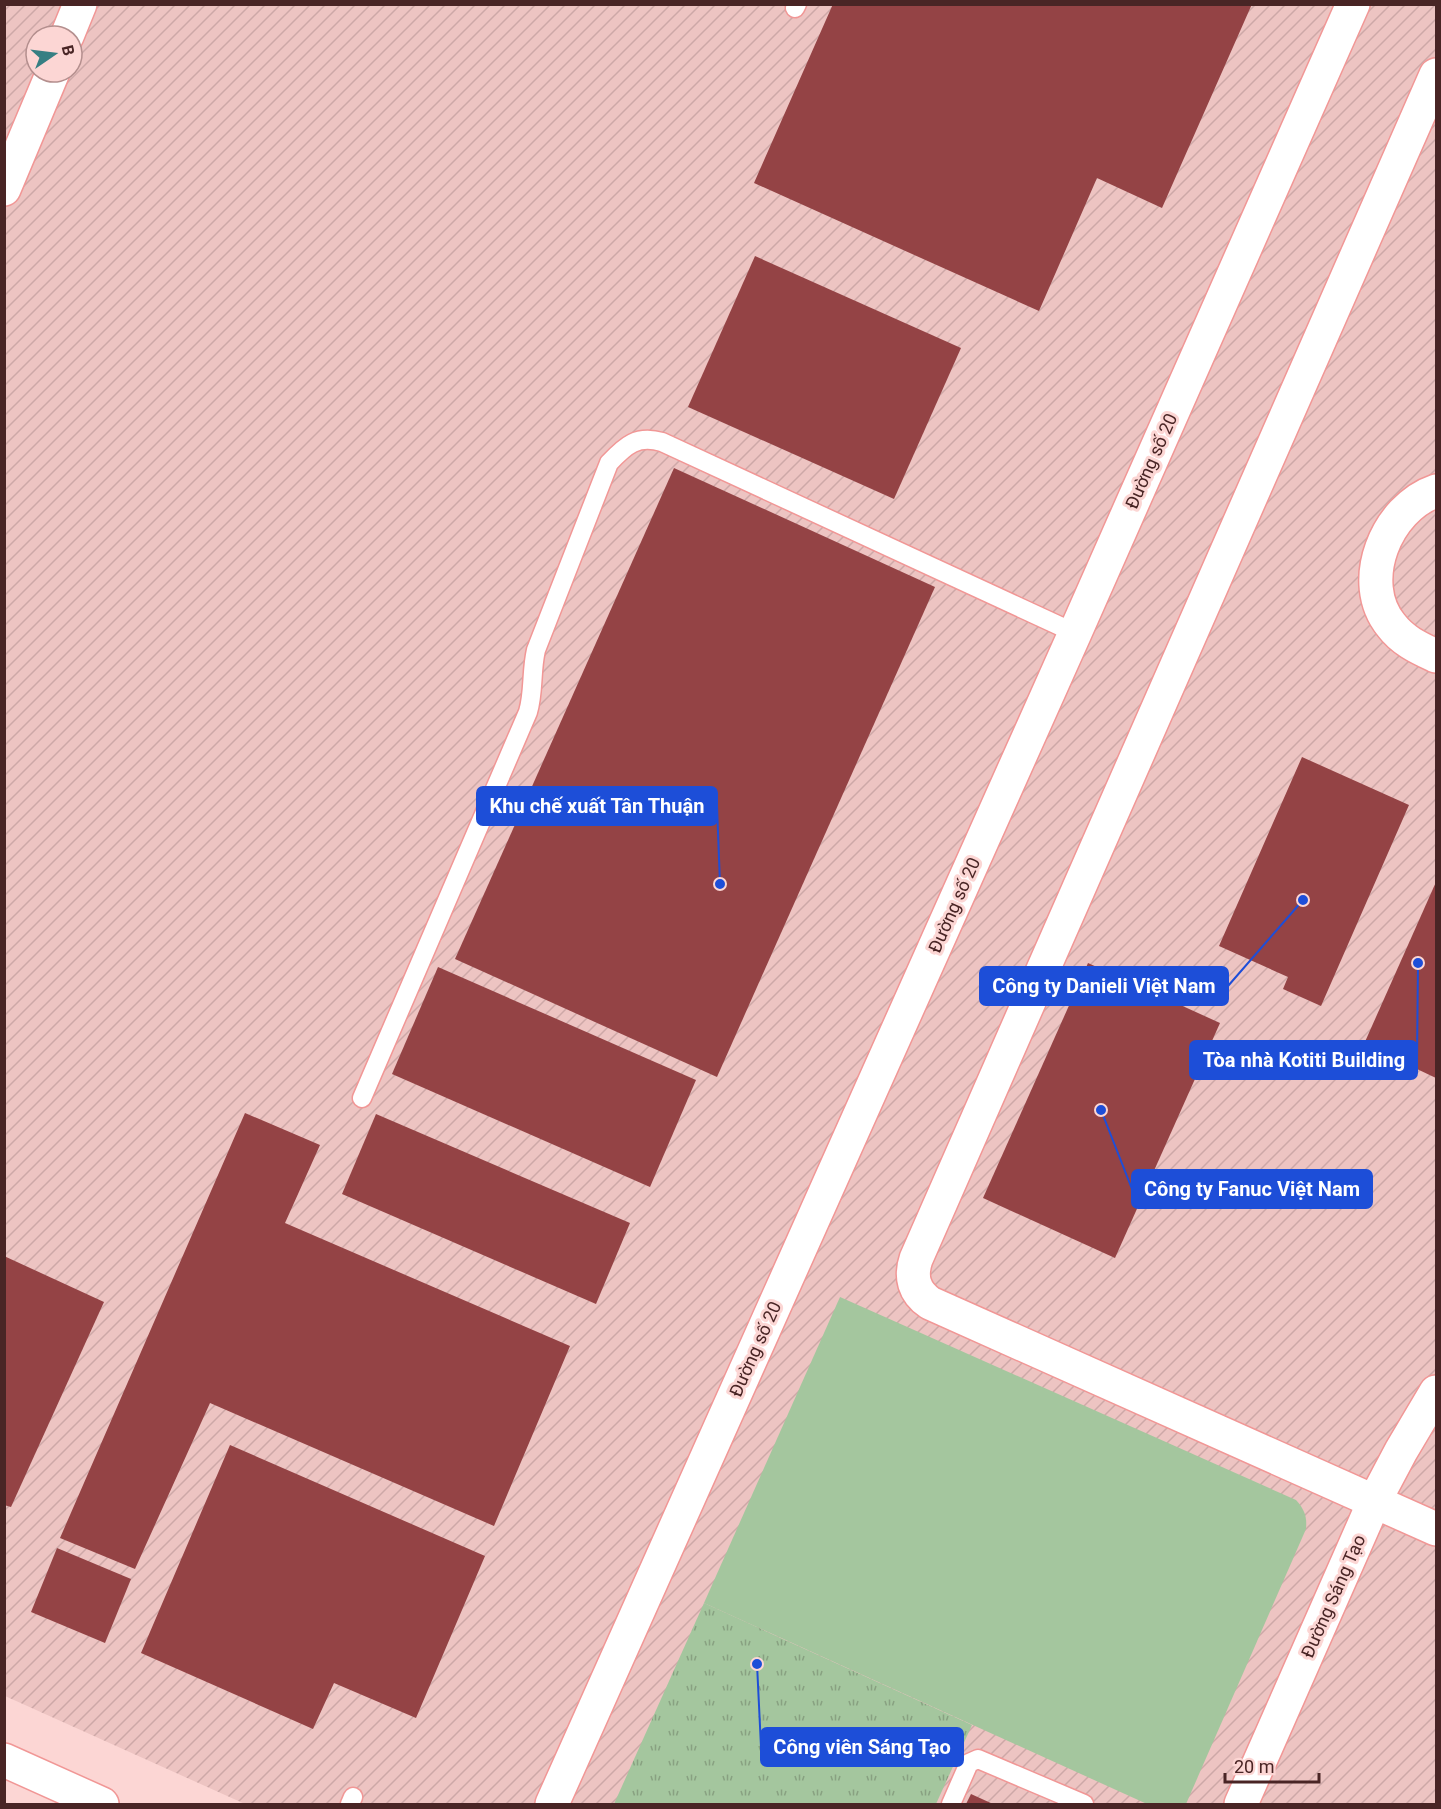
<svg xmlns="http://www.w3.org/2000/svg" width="1441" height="1809" font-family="Roboto,sans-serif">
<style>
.industrial{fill:url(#industrial-furrows);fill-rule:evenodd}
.grass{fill:#a4c69e}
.park{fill:url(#park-tufts)}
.building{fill:#944345}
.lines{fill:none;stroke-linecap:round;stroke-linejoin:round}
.lane-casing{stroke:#f19796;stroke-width:21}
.street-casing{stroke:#f19796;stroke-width:36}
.lane{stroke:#fff;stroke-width:18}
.street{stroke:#fff;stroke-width:33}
.labels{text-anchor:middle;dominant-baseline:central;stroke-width:6;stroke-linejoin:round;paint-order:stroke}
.street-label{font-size:18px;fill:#492525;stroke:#fcd6d4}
.leader{fill:none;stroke:#1d4ed8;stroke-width:2}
.callout-dot{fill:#1d4ed8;stroke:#fcd6d4;stroke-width:2}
.callout{fill:#1d4ed8;stroke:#1d4ed8;stroke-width:2}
.callout-label{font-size:20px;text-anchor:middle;font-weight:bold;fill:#fff}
</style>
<defs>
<pattern id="industrial-furrows" width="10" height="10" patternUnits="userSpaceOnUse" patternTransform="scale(1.5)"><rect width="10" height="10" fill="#edc4c2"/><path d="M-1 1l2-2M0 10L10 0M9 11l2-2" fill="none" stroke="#cda8a7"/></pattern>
<pattern id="park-tufts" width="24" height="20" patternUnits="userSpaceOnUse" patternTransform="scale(1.5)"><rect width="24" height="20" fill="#a4c69e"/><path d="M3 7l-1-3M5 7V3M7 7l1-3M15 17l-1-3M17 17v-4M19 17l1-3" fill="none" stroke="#88a181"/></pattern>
</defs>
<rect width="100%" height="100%" fill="#fcd6d4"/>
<path class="industrial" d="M5 5H1436V1804H245L5 1696ZM36 36H72V72H36Z"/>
<path class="grass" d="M840 1297 1296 1500C1305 1510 1307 1517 1306 1529L1186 1804H1147L704 1603Z"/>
<polygon class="park" points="704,1603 972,1725 936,1804 614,1804"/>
<g class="building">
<polygon points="833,4 1252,4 1162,208 1097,178 1039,311 754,183"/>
<polygon points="755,256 961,348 894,499 688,407"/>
<polygon points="674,468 935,587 717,1077 455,959"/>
<polygon points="1302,757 1409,805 1321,1006 1283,989 1288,977 1219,946"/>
<polygon points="1436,882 1436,1078 1364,1044"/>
<polygon points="1088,963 1220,1023 1115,1258 983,1198"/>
<polygon points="438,967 696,1080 650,1187 392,1074"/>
<polygon points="245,1113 320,1145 285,1223 570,1346 494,1526 210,1403 135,1569 60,1538"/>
<polygon points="376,1114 630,1223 596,1304 342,1194"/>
<polygon points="4,1256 104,1302 11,1507 4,1505"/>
<polygon points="230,1445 485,1556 416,1718 334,1683 313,1729 141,1653"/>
<polygon points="57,1548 131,1579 105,1643 31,1612"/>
<polygon points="971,1794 993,1804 966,1804"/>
</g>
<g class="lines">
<g class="lane-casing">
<g id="lane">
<polyline points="795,8 797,4"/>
<path d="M362 1098 528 712C534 692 531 671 536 650L609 463C626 445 637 435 662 442L1075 633"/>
<polyline points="350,1804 353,1797"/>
<polyline points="951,1804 969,1763 978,1759 1084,1804"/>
</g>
</g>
<g class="street-casing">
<g id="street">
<polyline points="67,36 80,4"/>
<path d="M1436 75 916 1259C910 1277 914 1292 930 1303L1436 1529"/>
<polyline points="4,189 53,72"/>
<path d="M1436 491C1386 508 1356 582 1391 625 1403 641 1419 648 1436 656"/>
<polyline points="4,1760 102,1804"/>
<polyline points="552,1804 1075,633 1353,4"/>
<polyline points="1241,1804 1374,1502 1401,1451 1436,1392"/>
</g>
</g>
<use href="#lane" class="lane"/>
<use href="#street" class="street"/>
</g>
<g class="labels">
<g class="street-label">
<text transform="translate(1151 461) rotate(-66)">Đường số 20</text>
<text transform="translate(954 905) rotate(-66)">Đường số 20</text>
<text transform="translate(755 1349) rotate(-66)">Đường số 20</text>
<text transform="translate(1333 1596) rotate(-66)">Đường Sáng Tạo</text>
</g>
</g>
<path class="leader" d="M720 884L717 806M1303 900L1228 986M1418 963L1417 1060M1101 1110L1132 1189M757 1664L761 1747"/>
<g class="callout-dot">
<circle cx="720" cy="884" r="6"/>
<circle cx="1303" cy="900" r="6"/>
<circle cx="1418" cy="963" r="6"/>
<circle cx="1101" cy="1110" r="6"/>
<circle cx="757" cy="1664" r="6"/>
</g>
<g class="callout">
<rect x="477" y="787" width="240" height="38" rx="6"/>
<rect x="980" y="967" width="248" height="38" rx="6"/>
<rect x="1190" y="1041" width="227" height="38" rx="6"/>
<rect x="1132" y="1170" width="240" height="38" rx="6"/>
<rect x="761" y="1728" width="202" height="38" rx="6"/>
</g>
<g class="callout-label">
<text x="597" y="813">Khu chế xuất Tân Thuận</text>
<text x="1104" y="993">Công ty Danieli Việt Nam</text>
<text x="1304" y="1067">Tòa nhà Kotiti Building</text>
<text x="1252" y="1196">Công ty Fanuc Việt Nam</text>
<text x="862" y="1754">Công viên Sáng Tạo</text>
</g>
<rect width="1441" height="1809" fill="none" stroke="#492525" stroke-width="12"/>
<g transform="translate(54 54) rotate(76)"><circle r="28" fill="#fcd6d4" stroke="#b48f8e" stroke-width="1.5"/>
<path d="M0-4.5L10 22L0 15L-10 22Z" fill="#367f83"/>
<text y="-9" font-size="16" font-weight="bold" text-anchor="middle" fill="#492525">B</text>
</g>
<path d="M1225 1773v9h94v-9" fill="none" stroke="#492525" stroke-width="3"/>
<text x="1234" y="1773" font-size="18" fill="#492525" stroke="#fcd6d4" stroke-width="4.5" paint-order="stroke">20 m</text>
</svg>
